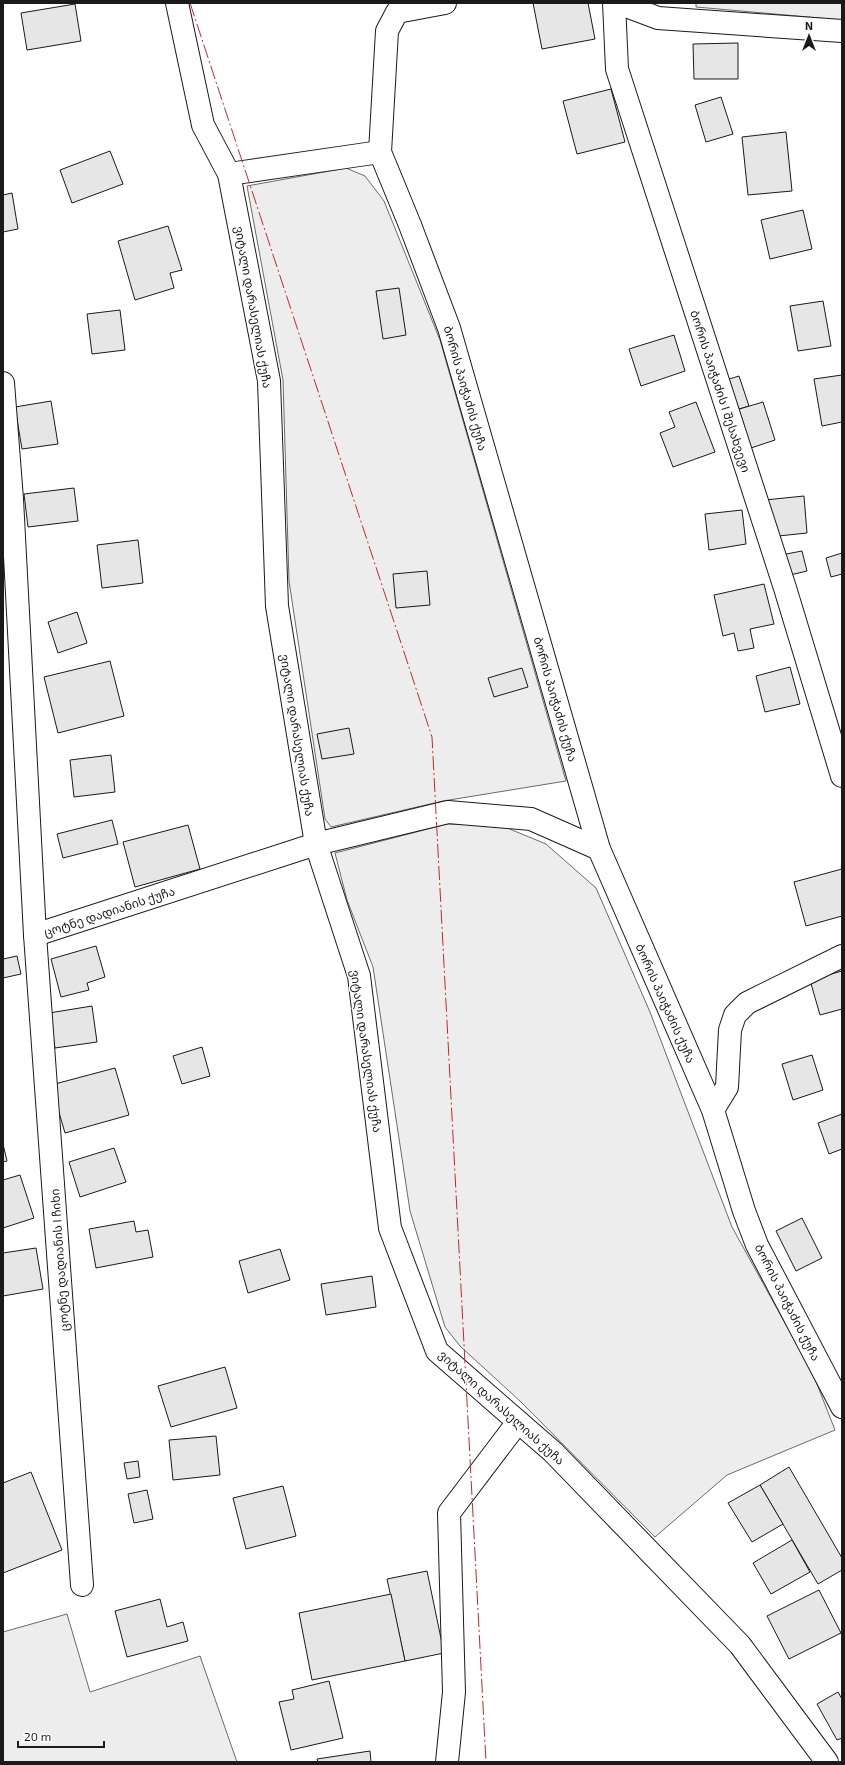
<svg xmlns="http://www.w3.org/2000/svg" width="845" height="1765" font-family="'Exo 2','Noto Sans Georgian',sans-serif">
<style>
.built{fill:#ededed;stroke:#6a6a6a}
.building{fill:#e6e6e6;stroke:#1a1a1a}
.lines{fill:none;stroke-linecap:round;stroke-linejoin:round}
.street-casing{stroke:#1a1a1a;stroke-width:24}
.street{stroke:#fff;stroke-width:22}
.power{stroke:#c62828;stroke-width:1;stroke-dasharray:14 3 2 3;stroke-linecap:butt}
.labels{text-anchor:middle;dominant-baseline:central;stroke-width:3;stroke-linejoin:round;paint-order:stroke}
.street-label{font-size:12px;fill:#1a1a1a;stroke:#fff}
</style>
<rect width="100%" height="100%" fill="#fff"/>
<g class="built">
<polygon points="696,3 842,3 842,20 696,7"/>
<polygon points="346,168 365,176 384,201 440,340 566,781 443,801 331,827 325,819 289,581 283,380 247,186"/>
<polygon points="447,824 500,825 546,844 596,888 650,1012 732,1227 813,1374 835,1430 727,1475 655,1537 521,1402 460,1346 445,1327 410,1211 373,967 347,900 335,853"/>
<polygon points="67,1614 90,1692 200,1656 237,1762 3,1762 3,1632"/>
</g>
<g class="building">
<polygon points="533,3 588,3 595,39 542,49"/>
<polygon points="75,4 81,41 27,50 21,13"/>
<polygon points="738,43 738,79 694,79 693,44"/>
<polygon points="611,89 625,142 577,154 563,101"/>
<polygon points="721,97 733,134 706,142 695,105"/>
<polygon points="786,132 792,191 748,195 742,137"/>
<polygon points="110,151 123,184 72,203 60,170"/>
<polygon points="12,193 18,229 3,232 3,195"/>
<polygon points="803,210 812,249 770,259 761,220"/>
<polygon points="168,226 182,270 170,273 174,288 135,300 118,241"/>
<polygon points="399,288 406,335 383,339 376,291"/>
<polygon points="823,301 831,346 798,351 790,306"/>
<polygon points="120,310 125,350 92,354 87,314"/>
<polygon points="674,335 685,371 641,386 629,349"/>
<polygon points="842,375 842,422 822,426 814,379"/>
<polygon points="739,376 749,406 736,410 726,380"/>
<polygon points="51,401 58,444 22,449 15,407"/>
<polygon points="696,402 715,452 673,467 660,433 675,427 669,412"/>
<polygon points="763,402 775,440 748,449 736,410"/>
<polygon points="74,488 78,521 28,527 24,494"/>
<polygon points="804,496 807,533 769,537 765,500"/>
<polygon points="742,510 746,544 709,550 705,514"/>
<polygon points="138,540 143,583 102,588 97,545"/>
<polygon points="802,551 807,571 786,576 781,555"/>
<polygon points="842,553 842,574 831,577 826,558"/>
<polygon points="427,571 430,605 396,608 393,574"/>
<polygon points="764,584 774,624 750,629 754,648 738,651 734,633 723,636 714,595"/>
<polygon points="77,612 87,643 58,653 48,622"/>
<polygon points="110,661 124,716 58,733 44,677"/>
<polygon points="790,667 800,704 765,712 756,676"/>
<polygon points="522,668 528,687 494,697 488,678"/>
<polygon points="349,728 354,754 322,759 317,734"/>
<polygon points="111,755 115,792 74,797 70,760"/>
<polygon points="112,820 118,844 63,858 57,834"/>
<polygon points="188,825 200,869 135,887 123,842"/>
<polygon points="842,869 842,916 806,926 794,882"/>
<polygon points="96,946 105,977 87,983 89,990 61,997 51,959"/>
<polygon points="17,956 21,974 3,978 3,959"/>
<polygon points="842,971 842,1009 820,1015 810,980"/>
<polygon points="92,1006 97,1042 55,1048 49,1013"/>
<polygon points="202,1047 210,1076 182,1084 173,1056"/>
<polygon points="812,1055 823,1090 793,1100 782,1064"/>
<polygon points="115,1068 129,1115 65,1133 51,1085"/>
<polygon points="842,1114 842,1149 829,1154 818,1123"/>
<polygon points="3,1144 7,1161 3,1162"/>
<polygon points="114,1148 126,1182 80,1197 69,1162"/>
<polygon points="20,1175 34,1218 3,1228 3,1180"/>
<polygon points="802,1218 822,1258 796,1271 776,1231"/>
<polygon points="134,1221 136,1232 148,1230 153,1257 96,1268 89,1229"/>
<polygon points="36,1248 43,1289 3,1296 3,1253"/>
<polygon points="280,1249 290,1280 248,1293 239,1261"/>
<polygon points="372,1276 376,1307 326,1315 321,1284"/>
<polygon points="225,1367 237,1408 171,1427 158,1386"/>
<polygon points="216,1436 220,1475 173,1480 169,1440"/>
<polygon points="138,1461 140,1477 127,1479 124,1463"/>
<polygon points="789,1467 842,1558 842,1570 818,1584 760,1485"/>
<polygon points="31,1472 62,1550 3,1573 3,1483"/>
<polygon points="760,1485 783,1524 752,1542 728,1503"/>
<polygon points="283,1486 296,1536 246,1549 233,1498"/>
<polygon points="147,1490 153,1519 134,1523 128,1494"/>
<polygon points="792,1540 810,1572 771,1594 753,1563"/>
<polygon points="427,1571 444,1653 405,1661 387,1579"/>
<polygon points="819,1590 841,1633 789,1659 767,1616"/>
<polygon points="391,1594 405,1661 312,1680 299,1613"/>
<polygon points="160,1599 167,1627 183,1622 188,1641 127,1657 115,1611"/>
<polygon points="329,1681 343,1738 291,1750 279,1702 294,1699 292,1690"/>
<polygon points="838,1692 842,1699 842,1738 837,1740 817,1704"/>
<polygon points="370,1751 371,1762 318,1762 317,1759"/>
</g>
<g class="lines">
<g class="street-casing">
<g id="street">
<polyline points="177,3 203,125 229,174 269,381 277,606 316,844 359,976 390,1228 437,1351 553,1452 740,1645 827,1762"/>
<polyline points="445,3 397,12 387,31 380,152 410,225 449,328 599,849 713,1110 744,1211 757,1245 842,1407"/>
<polyline points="614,3 617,69 785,588 842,776"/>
<polyline points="618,3 658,18 842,31"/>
<polyline points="229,174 380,152"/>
<polyline points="3,383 12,499 35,935 82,1585"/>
<polyline points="35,935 316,844 448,812 531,819 599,849"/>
<polyline points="713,1110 727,1087 730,1030 735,1015 747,1003 842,956"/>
<polyline points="447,1762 454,1692 449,1513 518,1422"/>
</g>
</g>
<use href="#street" class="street"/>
<polyline class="power" points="190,3 432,737 486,1762"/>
</g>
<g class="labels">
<g class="street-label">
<text transform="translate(254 307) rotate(80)">ვიტალი დარასელიას ქუჩა</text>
<text transform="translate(466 388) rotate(74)">ბორის პაიჭაძის ქუჩა</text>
<text transform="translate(721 391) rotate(72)">ბორის პაიჭაძის I შესახვევი</text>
<text transform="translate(556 699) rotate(74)">ბორის პაიჭაძის ქუჩა</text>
<text transform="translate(298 735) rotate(81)">ვიტალი დარასელიას ქუჩა</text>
<text transform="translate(109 911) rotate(-18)">ცოტნე დადიანის ქუჩა</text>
<text transform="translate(666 1003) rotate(66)">ბორის პაიჭაძის ქუჩა</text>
<text transform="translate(367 1051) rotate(82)">ვიტალი დარასელიას ქუჩა</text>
<text transform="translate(59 1260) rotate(-94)">ცოტნე დადიანის I ჩიხი</text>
<text transform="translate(788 1302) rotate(63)">ბორის პაიჭაძის ქუჩა</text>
<text transform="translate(502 1407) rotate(42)">ვიტალი დარასელიას ქუჩა</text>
</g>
</g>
<rect width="845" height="1765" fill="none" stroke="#1a1a1a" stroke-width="8"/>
<g transform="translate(809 36)" stroke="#ffffff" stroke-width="3" paint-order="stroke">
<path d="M0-3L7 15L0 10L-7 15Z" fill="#1a1a1a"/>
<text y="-6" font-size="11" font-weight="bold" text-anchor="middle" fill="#1a1a1a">N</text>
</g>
<path d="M18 1741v6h86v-6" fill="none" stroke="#1a1a1a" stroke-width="2"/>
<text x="24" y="1741" font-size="12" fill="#1a1a1a" stroke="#ffffff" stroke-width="3" paint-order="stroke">20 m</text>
</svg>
